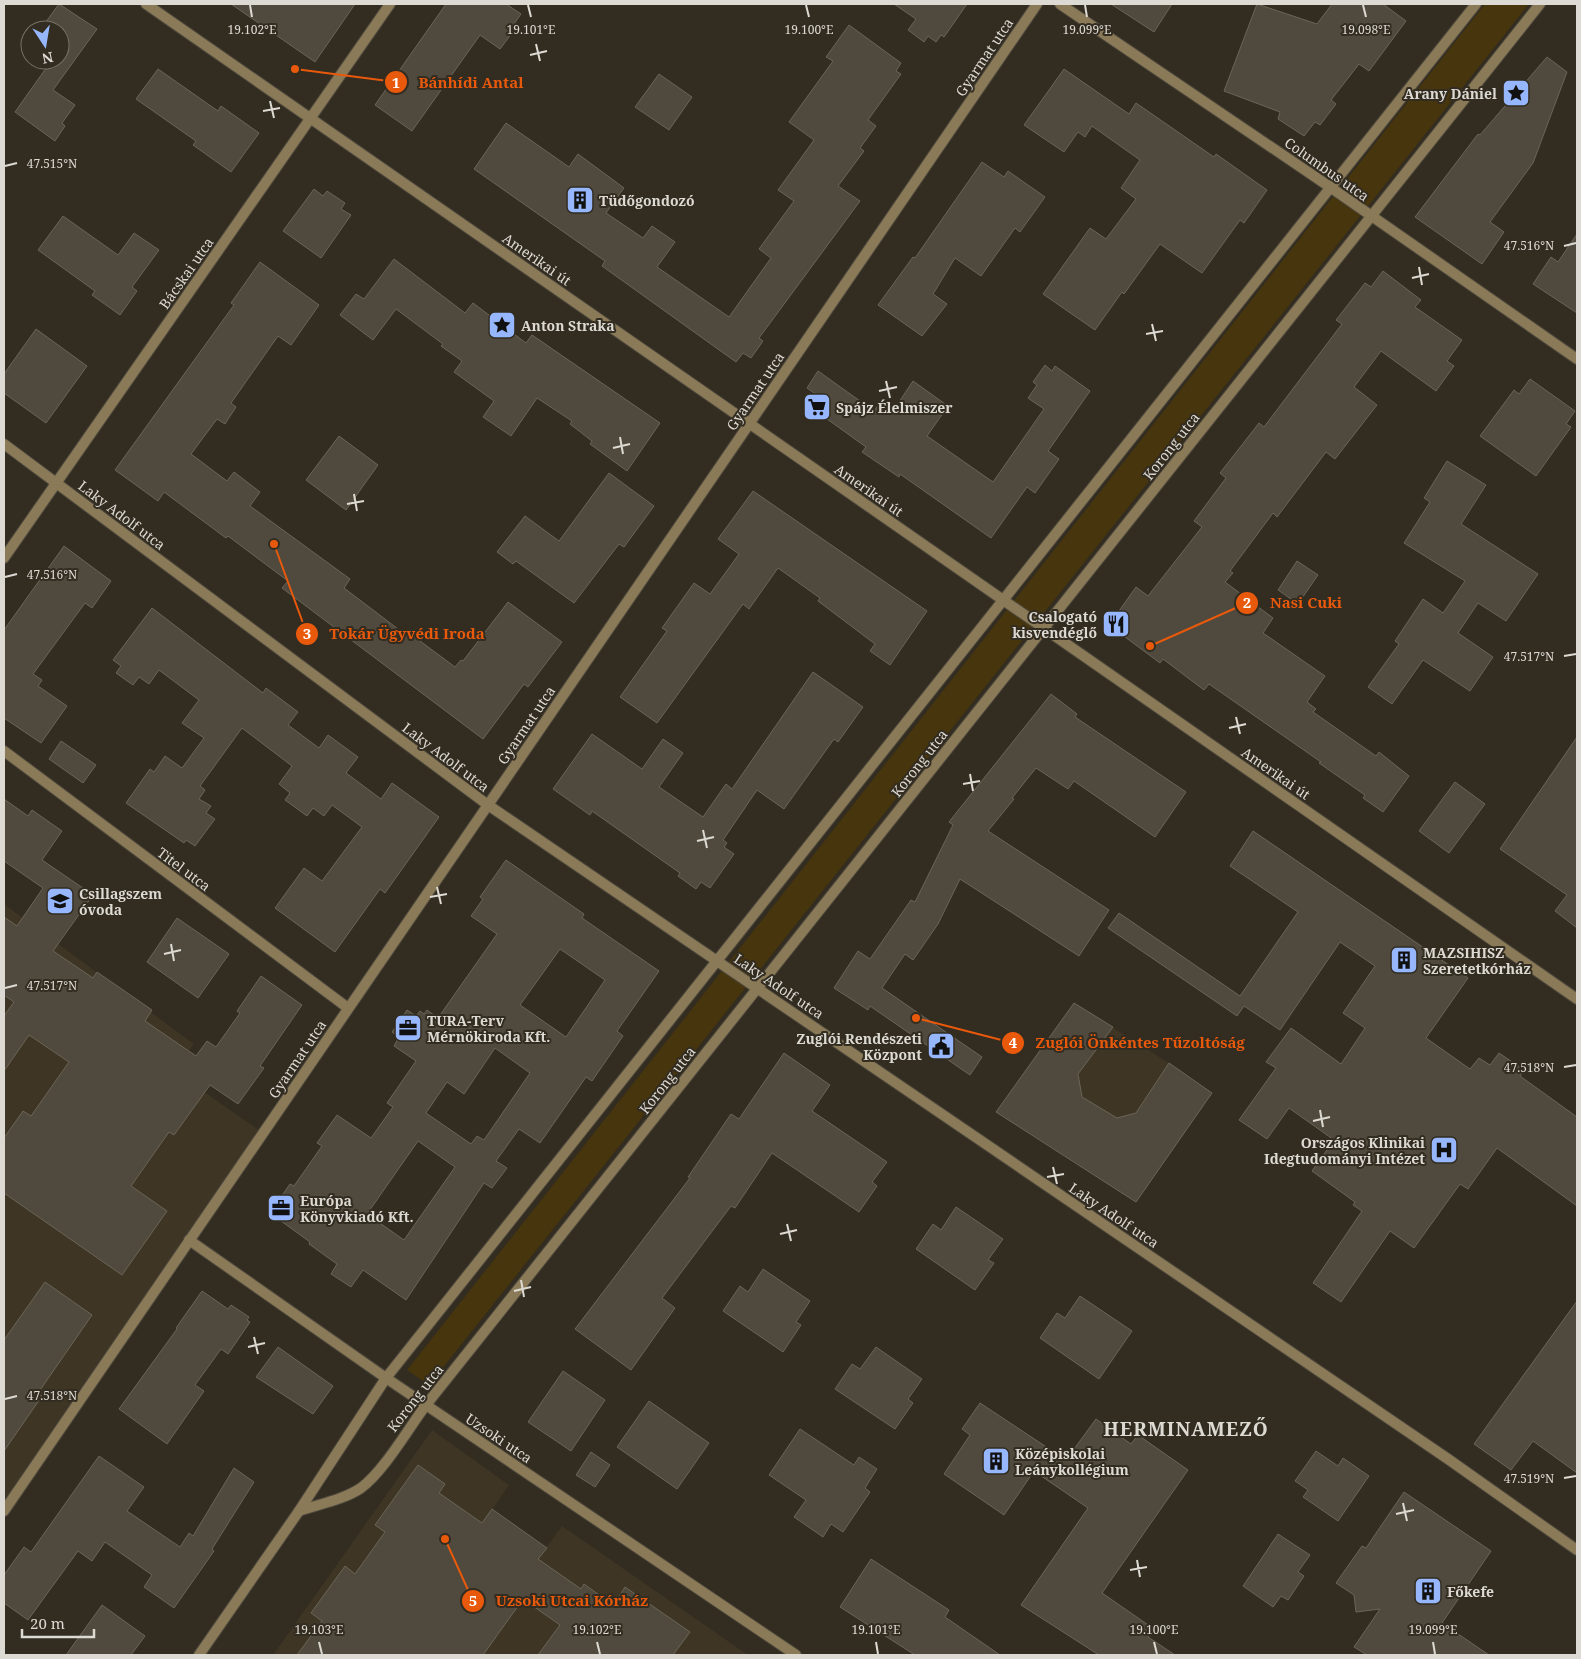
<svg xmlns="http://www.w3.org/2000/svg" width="1581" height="1659" font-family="'Noto Serif',serif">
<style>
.built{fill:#3e3524}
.green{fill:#46350d}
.building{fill:#4f4a3d;stroke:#6b6558;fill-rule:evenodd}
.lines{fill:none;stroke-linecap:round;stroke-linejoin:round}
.street-casing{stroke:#4d483d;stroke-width:12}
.street{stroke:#8b7a57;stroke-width:10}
.ticks{fill:none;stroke:#dddad3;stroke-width:2}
.labels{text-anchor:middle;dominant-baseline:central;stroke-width:4;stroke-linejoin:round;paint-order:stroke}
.street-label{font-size:14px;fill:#dddad3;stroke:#322c21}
.poi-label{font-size:14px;font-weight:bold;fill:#dddad3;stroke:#322c21;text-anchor:start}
.district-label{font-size:19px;font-weight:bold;letter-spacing:1px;fill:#dddad3;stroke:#322c21}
.ticks-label{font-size:12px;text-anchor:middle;fill:#dddad3;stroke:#322c21;stroke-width:4;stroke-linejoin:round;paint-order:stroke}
.leader{fill:none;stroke:#e8590c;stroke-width:2}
.callout-dot{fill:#e8590c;stroke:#322c21;stroke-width:2}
.mark-label{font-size:15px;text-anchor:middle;font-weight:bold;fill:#fff}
.callout-label{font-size:15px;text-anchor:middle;font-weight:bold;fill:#e8590c;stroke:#322c21;stroke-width:4;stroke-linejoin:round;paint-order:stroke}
</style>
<rect width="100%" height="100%" fill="#322c21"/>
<g class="built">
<polygon points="4,904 194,1044 174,1071 263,1133 4,1510"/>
<polygon points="1074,1003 1169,1063 1212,1093 1136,1202 996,1112"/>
<polygon points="432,1430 509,1485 492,1510 546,1548 562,1526 748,1655 273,1655"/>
</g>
<polygon class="green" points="1485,4 1529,4 429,1385 407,1370"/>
<g class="building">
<polygon points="59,4 97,29 53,90 75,105 62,123 65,126 55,141 15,112 49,64 42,60 60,60 60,30 40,30"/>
<polygon points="231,4 355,4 315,62"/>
<polygon points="446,4 506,4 521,14 509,31 512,33 500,49 480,35 412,131 375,105"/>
<polygon points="894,4 967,4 944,37 941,35 936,42 928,36 924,42 908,30 916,19"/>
<polygon points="1111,4 1172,4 1154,32"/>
<polygon points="1257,4 1317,24 1332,4 1383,4 1406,21 1369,71 1359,64 1331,100 1336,104 1320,125 1315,122 1304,136 1278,119 1280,112 1224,91"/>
<polygon points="849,25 901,63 896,71 901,74 868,120 876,126 860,148 864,151 838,186 860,201 759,338 763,341 751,358 743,353 736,362 602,266 605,261 474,169 506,123 569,167 578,154 624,188 606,213 643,238 652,226 675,242 657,267 729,317 771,258 759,249 794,201 778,190 814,140 789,122 833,61 826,57"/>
<polygon points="1547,57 1567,72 1533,163 1490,222 1504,232 1482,264 1415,217 1478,134 1480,135"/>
<polygon points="158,69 218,111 221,106 259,133 231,172 193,145 196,141 136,99"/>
<polygon points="1064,69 1129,114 1136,103 1214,157 1216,154 1267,190 1244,223 1240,220 1202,273 1160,244 1124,294 1122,292 1095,330 1043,294 1090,228 1106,239 1136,199 1121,188 1140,160 1092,126 1085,137 1078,132 1064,152 1024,125"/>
<polygon points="659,74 692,97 669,130 635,107"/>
<polygon points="982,162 1004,177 1008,171 1045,197 1020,232 1015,228 981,276 955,258 933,294 947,304 922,336 878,305 913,257 915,258"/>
<polygon points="314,189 323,196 327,191 345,203 341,209 351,215 321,258 283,231"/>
<polygon points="63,216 118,255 134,233 159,250 132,287 137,291 120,315 92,295 95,291 38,250"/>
<polygon points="1577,234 1577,313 1533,284 1551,257 1558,262"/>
<polygon points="394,259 465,313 473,303 526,343 532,335 660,423 627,471 590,444 592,441 570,424 572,421 537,398 511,436 483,417 494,401 454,372 462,361 441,346 443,344 396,309 373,340 340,315 356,294 364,299"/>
<polygon points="260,262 319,305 291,345 278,336 231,403 236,407 225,424 217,419 191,454 227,481 234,472 260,492 250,506 350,579 344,588 406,635 408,632 455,667 461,660 463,661 508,602 562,642 528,687 524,684 483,739 282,588 288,581 228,536 226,538 164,492 158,501 115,470 234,305 231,303"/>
<polygon points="1383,271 1421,300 1415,307 1462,340 1447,361 1454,366 1436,391 1381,351 1354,387 1377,405 1335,459 1326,452 1277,517 1273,513 1230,571 1233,573 1225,582 1273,618 1263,633 1325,676 1307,702 1316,709 1313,712 1376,756 1379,752 1409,776 1383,812 1363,798 1365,795 1319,763 1321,762 1209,684 1204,690 1163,659 1160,663 1109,625 1136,587 1148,596 1202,527 1194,521 1226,478 1220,473 1259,423 1264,427 1342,324 1336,320 1365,283 1371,287"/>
<polygon points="36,329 87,366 46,423 4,393 4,374"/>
<polygon points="1045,365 1052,371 1055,366 1090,391 1048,451 1059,459 1035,493 1027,487 991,538 900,474 899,477 862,452 866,447 809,406 817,395 807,388 818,371 874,411 883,399 895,408 913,381 948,406 927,436 993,482 1044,409 1028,398 1037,385 1033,382"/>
<polygon points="1530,379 1575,411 1566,424 1571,427 1536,476 1480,436 1514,390 1519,394"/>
<polygon points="339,436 378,465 346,510 306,480"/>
<polygon points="1447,461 1486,485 1461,524 1538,574 1506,621 1478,603 1458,633 1493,657 1470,691 1423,660 1392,704 1368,687 1399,644 1395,641 1423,599 1443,613 1465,581 1404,543 1430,502 1424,498"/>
<polygon points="609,473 654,506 624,547 619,544 574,603 516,561 513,564 497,552 525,516 559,541"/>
<polygon points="753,491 927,611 890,665 870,651 875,644 818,601 820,598 778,568 749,609 743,604 657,723 620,697 667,631 662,628 694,583 710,594 739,554 718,539"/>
<polygon points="64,546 111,581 92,608 85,603 33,674 42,680 38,686 67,706 41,743 4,718 4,630"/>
<polygon points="1297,561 1318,575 1298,604 1278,590"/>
<polygon points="152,608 263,693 266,688 298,712 288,725 319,748 328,735 358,757 346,773 381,799 392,783 439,817 385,893 380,889 335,952 275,908 304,868 322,881 362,827 332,805 324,816 313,808 307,816 285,800 290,793 279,784 292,766 242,728 200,786 205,790 199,799 211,806 206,813 215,819 195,846 186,840 184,843 126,803 150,769 154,772 165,756 182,768 204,738 182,723 199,700 159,670 149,684 139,677 133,685 116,673 121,666 113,660"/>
<polygon points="813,672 863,707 838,742 834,739 784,809 757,790 723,840 727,843 724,847 734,854 710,888 701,882 696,889 678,876 680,873 592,811 590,815 553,789 592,734 642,769 663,739 683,753 659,787 703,817 726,784 732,789"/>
<polygon points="1051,694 1077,714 1075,717 1186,792 1155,837 1074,781 1068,789 1036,768 1012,798 1014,799 988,831 1109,910 1079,956 960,879 938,924 913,960 905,954 882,988 982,1057 970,1075 870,1006 868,1010 834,988 858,951 870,959 911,900 915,902 953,825 949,822"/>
<polygon points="1577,737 1577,928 1555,911 1567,895 1500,849"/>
<polygon points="61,741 96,765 83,783 49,759"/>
<polygon points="1455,782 1485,804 1449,853 1419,831"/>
<polygon points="4,799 28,816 32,810 62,831 42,860 93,895 53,951 93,978 97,972 152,1010 145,1021 196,1056 207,1041 216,1047 240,1013 237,1011 261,976 302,1005 260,1066 264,1068 238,1104 210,1085 174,1135 169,1132 131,1186 167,1211 122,1275 4,1193 4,1138 23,1111 31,1116 69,1062 29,1035 4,1071 4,1016 14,1002 4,995 4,917 17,926 43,888 4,861"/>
<polygon points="1253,831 1468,978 1426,1038 1470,1069 1479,1058 1490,1065 1499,1053 1524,1070 1520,1076 1577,1117 1577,1206 1497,1148 1468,1189 1460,1184 1414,1248 1390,1231 1341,1302 1313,1283 1362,1211 1353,1205 1355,1202 1312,1171 1334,1140 1289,1108 1267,1139 1239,1120 1276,1068 1266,1062 1291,1028 1341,1064 1365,1028 1343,1013 1375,966 1340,942 1280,1030 1244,1006 1237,1016 1108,928 1119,913 1240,996 1298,912 1230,866"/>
<path d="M506 860 584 914 582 918 659 971 617 1031 623 1036 592 1081 586 1077 540 1143 519 1129 496 1161 507 1168 492 1188 484 1183 406 1300 363 1270 351 1287 331 1274 337 1264 309 1244 310 1242 270 1213 290 1184 294 1186 322 1146 317 1143 337 1115 371 1138 393 1107 387 1103 416 1061 394 1046 399 1037 392 1032 407 1010 416 1016 420 1011 424 1014 427 1010 438 1018 497 934 471 916 483 899 480 897ZM560 949 605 980 566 1037 520 1005ZM495 1048 530 1073 484 1140 477 1136 471 1144 426 1113 447 1082 464 1094ZM418 1141 455 1167 404 1240 367 1214Z"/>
<polygon points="177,918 229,954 198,998 147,962"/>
<polygon points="1074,1003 1113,1027 1078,1074 1082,1097 1117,1118 1136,1113 1169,1063 1212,1093 1136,1202 996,1112"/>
<polygon points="784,1053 830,1085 812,1111 887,1162 872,1182 877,1186 859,1212 772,1153 735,1208 731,1206 662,1298 675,1308 631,1370 575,1329 690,1178 688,1177 731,1114 739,1119"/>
<polygon points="956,1207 1003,1239 988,1260 994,1263 975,1290 916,1249 933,1224 941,1230"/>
<polygon points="763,1269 810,1301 796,1322 801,1325 783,1352 723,1311 740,1286 748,1292"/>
<polygon points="45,1282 92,1315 38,1393 42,1396 4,1451 4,1340"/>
<polygon points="202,1291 228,1309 231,1305 249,1317 247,1320 250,1322 228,1354 221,1349 195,1385 204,1391 167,1444 119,1409 177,1329 176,1328"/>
<polygon points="1080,1296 1132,1331 1099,1379 1040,1338 1057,1313 1065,1318"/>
<polygon points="1577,1301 1577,1473 1533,1441 1511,1470 1474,1444"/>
<polygon points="278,1347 333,1386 313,1414 256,1377"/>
<polygon points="876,1347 922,1379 908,1399 913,1403 895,1429 835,1389 852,1364 860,1369"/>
<polygon points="563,1371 605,1400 571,1451 528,1422"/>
<polygon points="649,1401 709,1443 677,1489 617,1447"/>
<polygon points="980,1403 1066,1460 1096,1419 1131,1444 1138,1435 1188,1470 1102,1593 1154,1629 1148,1637 1175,1655 1099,1655 1021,1605 1088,1508 1034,1471 1004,1515 944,1474 970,1435 962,1429"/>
<polygon points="800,1429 854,1465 859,1457 877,1469 865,1488 870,1492 843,1532 831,1524 823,1537 794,1517 806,1500 769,1475"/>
<polygon points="1316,1451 1338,1466 1343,1458 1369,1476 1338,1521 1303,1497 1308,1490 1295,1481"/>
<polygon points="591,1452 610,1465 595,1487 576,1475"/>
<polygon points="99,1456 144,1487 127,1511 180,1547 189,1533 193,1536 234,1468 254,1482 212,1549 214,1551 174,1608 144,1587 152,1575 105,1542 92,1561 78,1551 28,1620 4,1603 4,1575 24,1547 31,1552"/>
<polygon points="418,1465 445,1484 439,1493 482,1523 492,1509 547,1548 538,1559 581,1589 584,1584 613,1605 625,1587 690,1632 673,1655 538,1655 560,1625 523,1599 483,1655 297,1655 322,1621 311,1613 345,1566 355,1574 385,1532 375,1525"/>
<polygon points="1404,1492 1491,1551 1442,1623 1489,1655 1367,1655 1354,1647 1380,1609 1356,1612 1354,1595 1336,1583 1362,1546 1366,1548"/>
<polygon points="1278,1534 1310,1555 1298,1572 1304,1576 1288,1600 1281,1596 1273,1607 1243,1586"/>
<polygon points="871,1559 949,1610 945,1617 1000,1655 915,1655 840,1607"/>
<polygon points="102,1605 145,1636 131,1655 66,1655"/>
</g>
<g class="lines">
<g class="street-casing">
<g id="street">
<polyline points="146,4 1577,999"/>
<polyline points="1060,4 1330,187 1577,359"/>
<polyline points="4,444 488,805 1448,1459 1577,1550"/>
<polyline points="4,558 390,4"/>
<polyline points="4,751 348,1008"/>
<polyline points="189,1240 386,1378 796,1655"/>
<polyline points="4,1511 1037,4"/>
<path d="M299 1511C319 1504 343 1500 361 1488 384 1471 408 1429 426 1405L1540 4"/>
<polyline points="199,1655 299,1511 386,1378 1476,4"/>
</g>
</g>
<use href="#street" class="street"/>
</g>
<path class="ticks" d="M250 5 252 17M528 5 531 17M806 5 809 17M1085 5 1087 17M1363 5 1366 17M536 44 540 61M530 55 547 51M270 101 274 118M263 111 280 108M5 166 17 163M1564 246 1576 243M1419 267 1422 285M1412 278 1429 274M1152 324 1156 341M1146 334 1163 331M886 381 890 398M879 391 897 387M620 437 623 454M613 448 630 444M354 494 357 511M347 504 364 501M5 577 17 574M1564 656 1576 654M1236 717 1240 734M1229 728 1246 724M970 774 973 791M963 784 980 781M703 830 707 848M697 841 714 837M437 887 441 904M430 897 447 894M171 944 174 961M164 954 181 950M5 988 17 985M1564 1067 1576 1065M1320 1110 1323 1127M1313 1121 1330 1117M1053 1167 1057 1184M1047 1177 1064 1174M787 1224 791 1241M780 1234 797 1230M521 1280 524 1297M514 1291 531 1287M254 1337 258 1354M248 1347 265 1343M5 1399 17 1396M1564 1478 1576 1476M1403 1503 1407 1521M1396 1514 1414 1510M1137 1560 1140 1577M1130 1570 1147 1567M319 1642 322 1654M597 1642 600 1654M876 1642 878 1654M1154 1642 1157 1654M1433 1642 1435 1654"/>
<defs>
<g id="sight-square" transform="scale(1.4375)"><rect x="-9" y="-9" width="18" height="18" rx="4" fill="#96b6fd" stroke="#322c21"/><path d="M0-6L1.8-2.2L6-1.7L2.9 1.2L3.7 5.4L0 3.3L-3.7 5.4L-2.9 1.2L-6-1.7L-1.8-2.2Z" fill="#111"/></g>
<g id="building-square" transform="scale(1.4375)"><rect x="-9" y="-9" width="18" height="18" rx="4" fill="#96b6fd" stroke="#322c21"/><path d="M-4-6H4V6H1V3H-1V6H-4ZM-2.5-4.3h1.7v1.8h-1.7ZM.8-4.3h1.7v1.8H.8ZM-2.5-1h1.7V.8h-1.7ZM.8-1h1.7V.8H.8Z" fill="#111"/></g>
<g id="supermarket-square" transform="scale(1.4375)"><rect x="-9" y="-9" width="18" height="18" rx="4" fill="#96b6fd" stroke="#322c21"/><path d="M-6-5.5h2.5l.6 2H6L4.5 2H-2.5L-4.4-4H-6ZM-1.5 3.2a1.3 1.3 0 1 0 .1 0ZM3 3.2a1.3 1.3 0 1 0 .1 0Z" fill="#111"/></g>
<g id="restaurant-square" transform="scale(1.4375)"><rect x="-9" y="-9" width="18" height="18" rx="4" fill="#96b6fd" stroke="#322c21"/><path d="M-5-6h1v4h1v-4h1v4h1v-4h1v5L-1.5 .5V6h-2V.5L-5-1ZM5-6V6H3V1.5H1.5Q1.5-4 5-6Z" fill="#111"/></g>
<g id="school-square" transform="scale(1.4375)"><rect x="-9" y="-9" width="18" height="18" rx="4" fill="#96b6fd" stroke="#322c21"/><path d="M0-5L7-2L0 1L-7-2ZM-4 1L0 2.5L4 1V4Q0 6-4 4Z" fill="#111"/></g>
<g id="office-square" transform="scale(1.4375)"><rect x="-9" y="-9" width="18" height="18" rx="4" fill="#96b6fd" stroke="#322c21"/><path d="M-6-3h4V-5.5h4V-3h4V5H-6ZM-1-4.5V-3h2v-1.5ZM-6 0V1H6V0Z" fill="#111"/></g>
<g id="civic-square" transform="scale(1.4375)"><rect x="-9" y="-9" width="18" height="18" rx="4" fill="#96b6fd" stroke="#322c21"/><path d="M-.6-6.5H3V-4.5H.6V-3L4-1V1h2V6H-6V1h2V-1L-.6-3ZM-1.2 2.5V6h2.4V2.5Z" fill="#111"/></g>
<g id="hospital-square" transform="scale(1.4375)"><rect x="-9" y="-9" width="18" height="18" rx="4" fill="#96b6fd" stroke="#322c21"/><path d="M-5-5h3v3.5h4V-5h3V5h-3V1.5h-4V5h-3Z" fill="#111"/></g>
</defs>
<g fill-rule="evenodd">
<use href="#sight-square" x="1516" y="93"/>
<use href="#building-square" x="580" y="200"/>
<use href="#sight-square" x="502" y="325"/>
<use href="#supermarket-square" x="817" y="407"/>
<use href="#restaurant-square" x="1116" y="624"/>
<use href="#school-square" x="60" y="901"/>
<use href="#building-square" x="1404" y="960"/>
<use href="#office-square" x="408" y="1028"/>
<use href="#civic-square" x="941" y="1046"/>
<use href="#hospital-square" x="1444" y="1150"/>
<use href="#office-square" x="281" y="1208"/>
<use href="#building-square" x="996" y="1461"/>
<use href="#building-square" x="1428" y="1591"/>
</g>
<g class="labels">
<g class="street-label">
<text transform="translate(984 57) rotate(-56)">Gyarmat utca</text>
<text transform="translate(1327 169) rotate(35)">Columbus utca</text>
<text transform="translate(537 259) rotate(35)">Amerikai út</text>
<text transform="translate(186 273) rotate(-55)">Bácskai utca</text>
<text transform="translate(755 391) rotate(-56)">Gyarmat utca</text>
<text transform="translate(1171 446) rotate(-52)">Korong utca</text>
<text transform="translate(869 490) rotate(35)">Amerikai út</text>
<text transform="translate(122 515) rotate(37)">Laky Adolf utca</text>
<text transform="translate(526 725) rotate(-56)">Gyarmat utca</text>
<text transform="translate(446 757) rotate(37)">Laky Adolf utca</text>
<text transform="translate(919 763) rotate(-52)">Korong utca</text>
<text transform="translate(1276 773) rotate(35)">Amerikai út</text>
<text transform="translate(184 869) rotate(37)">Titel utca</text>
<text transform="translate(779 986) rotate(34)">Laky Adolf utca</text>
<text transform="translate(297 1059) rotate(-56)">Gyarmat utca</text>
<text transform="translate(667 1080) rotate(-52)">Korong utca</text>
<text transform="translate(1114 1215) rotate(34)">Laky Adolf utca</text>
<text transform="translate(415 1398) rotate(-52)">Korong utca</text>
<text transform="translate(499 1438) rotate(34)">Uzsoki utca</text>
</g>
<g class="poi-label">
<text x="1497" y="93" text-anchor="end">Arany Dániel</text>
<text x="599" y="200">Tüdőgondozó</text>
<text x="521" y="325">Anton Straka</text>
<text x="836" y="407">Spájz Élelmiszer</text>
<text x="1097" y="616" text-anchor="end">Csalogató<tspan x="1097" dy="16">kisvendéglő</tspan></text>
<text x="79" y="893">Csillagszem<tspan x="79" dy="16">óvoda</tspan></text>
<text x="1423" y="952">MAZSIHISZ<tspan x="1423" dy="16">Szeretetkórház</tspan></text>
<text x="427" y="1020">TURA-Terv<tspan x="427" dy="16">Mérnökiroda Kft.</tspan></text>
<text x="922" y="1038" text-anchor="end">Zuglói Rendészeti<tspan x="922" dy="16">Központ</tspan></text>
<text x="1425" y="1142" text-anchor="end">Országos Klinikai<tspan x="1425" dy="16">Idegtudományi Intézet</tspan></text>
<text x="300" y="1200">Európa<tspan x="300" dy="16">Könyvkiadó Kft.</tspan></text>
<text x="1015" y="1453">Középiskolai<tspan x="1015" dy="16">Leánykollégium</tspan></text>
<text x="1447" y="1591">Főkefe</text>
</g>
<g class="district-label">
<text x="1186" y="1429">HERMINAMEZŐ</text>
</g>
</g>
<g class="ticks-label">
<text x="252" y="34">19.102°E</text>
<text x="531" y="34">19.101°E</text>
<text x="809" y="34">19.100°E</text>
<text x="1087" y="34">19.099°E</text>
<text x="1366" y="34">19.098°E</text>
<text x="52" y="168">47.515°N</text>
<text x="1529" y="250">47.516°N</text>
<text x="52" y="579">47.516°N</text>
<text x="1529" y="661">47.517°N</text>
<text x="52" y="990">47.517°N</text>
<text x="1529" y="1072">47.518°N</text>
<text x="52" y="1400">47.518°N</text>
<text x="1529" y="1483">47.519°N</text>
<text x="319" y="1634">19.103°E</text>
<text x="597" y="1634">19.102°E</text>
<text x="876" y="1634">19.101°E</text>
<text x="1154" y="1634">19.100°E</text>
<text x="1433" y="1634">19.099°E</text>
</g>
<path class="leader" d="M295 69L396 82M1150 646L1247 603M274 544L307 634M916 1018L1013 1043M445 1539L473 1601"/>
<g class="callout-dot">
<circle cx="295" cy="69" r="5"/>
<circle cx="1150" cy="646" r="5"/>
<circle cx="274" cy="544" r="5"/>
<circle cx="916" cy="1018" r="5"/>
<circle cx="445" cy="1539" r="5"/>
<circle cx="396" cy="82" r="12"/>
<circle cx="1247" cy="603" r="12"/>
<circle cx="307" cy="634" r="12"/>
<circle cx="1013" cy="1043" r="12"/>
<circle cx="473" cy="1601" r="12"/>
</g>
<g class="mark-label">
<text x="396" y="88">1</text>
<text x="1247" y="608">2</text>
<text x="307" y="639">3</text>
<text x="1013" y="1048">4</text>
<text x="473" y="1606">5</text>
</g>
<g class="callout-label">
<text x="471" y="88">Bánhídi Antal</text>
<text x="1306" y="608">Nasi Cuki</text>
<text x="407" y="639">Tokár Ügyvédi Iroda</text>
<text x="1140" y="1048">Zuglói Önkéntes Tűzoltóság</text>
<text x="572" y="1606">Uzsoki Utcai Kórház</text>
</g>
<rect width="1581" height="1659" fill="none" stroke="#dddad3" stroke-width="10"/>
<g transform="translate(45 45) rotate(168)"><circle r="24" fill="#322c21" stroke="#767268"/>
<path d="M0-4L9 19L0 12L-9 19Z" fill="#96b6fd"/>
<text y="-8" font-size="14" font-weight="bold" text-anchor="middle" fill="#dddad3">N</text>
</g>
<path d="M22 1629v8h72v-8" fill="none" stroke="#dddad3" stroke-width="2.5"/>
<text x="30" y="1629" font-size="15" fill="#dddad3" stroke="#322c21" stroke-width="4" paint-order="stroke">20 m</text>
</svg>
